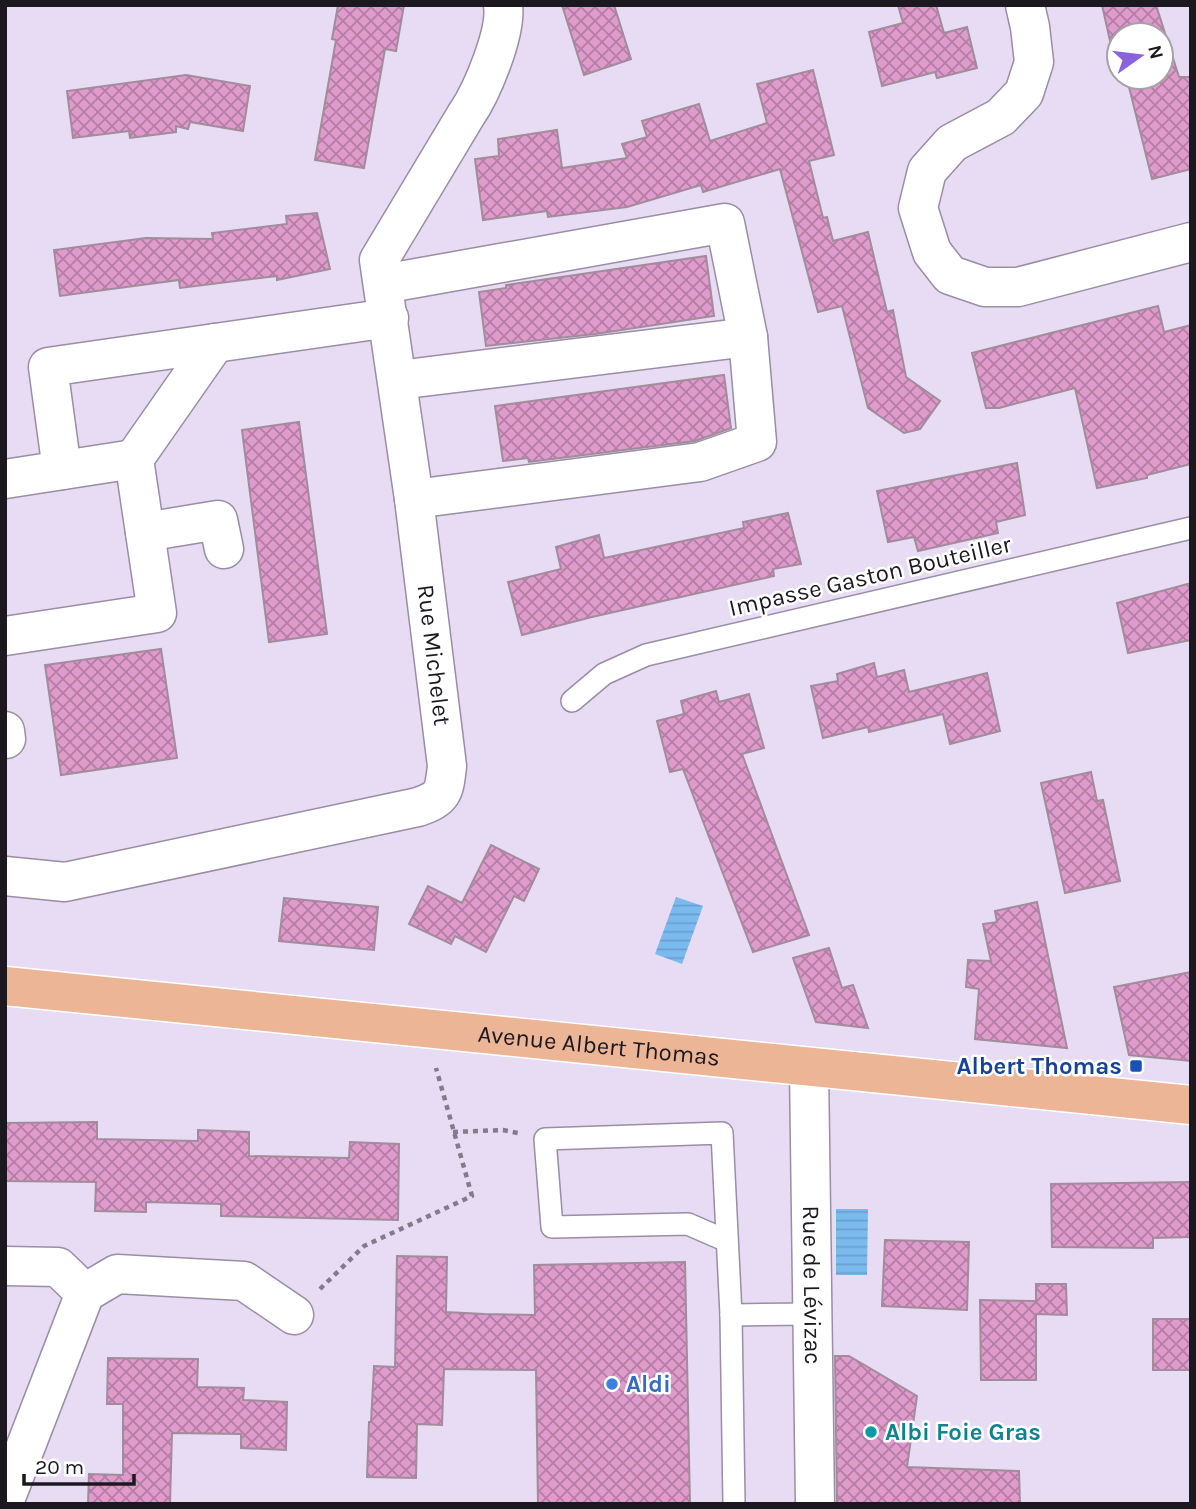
<svg xmlns="http://www.w3.org/2000/svg" width="1196" height="1509" font-family="Karla,sans-serif">
<style>
.water{fill:url(#water-rules)}
.building{fill:url(#building-cross-hatch);stroke:#a28c9b;stroke-width:2;fill-rule:evenodd}
.lines{fill:none;stroke-linecap:round;stroke-linejoin:round}
.service-casing{stroke:#998ea4;stroke-width:24}
.minor-casing{stroke:#998ea4;stroke-width:41}
.primary-casing{stroke:#fff;stroke-width:41}
.path{stroke:#837b8b;stroke-width:4.5;stroke-dasharray:5 5;stroke-linecap:butt}
.service{stroke:#fff;stroke-width:21}
.minor{stroke:#fff;stroke-width:38}
.primary{stroke:#ecb595;stroke-width:38}
.transit-dot{fill:#1a4fb4;stroke:#fff;stroke-width:2.5}
.shop-dot{fill:#3f7fe0;stroke:#fff;stroke-width:2.5}
.culture-dot{fill:#0f9aa8;stroke:#fff;stroke-width:2.5}
.labels{text-anchor:middle;dominant-baseline:central;stroke-width:5;stroke-linejoin:round;paint-order:stroke}
.street-label{font-size:24px;fill:#1c1820;stroke:#fff}
.transit-label{font-size:24px;font-weight:bold;fill:#164399;stroke:#fff;text-anchor:end}
.shop-label{font-size:24px;font-weight:bold;fill:#366cbe;stroke:#fff;text-anchor:start}
.culture-label{font-size:24px;font-weight:bold;fill:#0d838f;stroke:#fff;text-anchor:start}
</style>
<defs>
<pattern id="water-rules" width="6" height="5" patternUnits="userSpaceOnUse" patternTransform="scale(1.75)"><rect width="6" height="5" fill="#7bbaef"/><path d="M0 2.5h6" fill="none" stroke="#6a9fcd"/></pattern>
<pattern id="building-cross-hatch" width="8" height="8" patternUnits="userSpaceOnUse" patternTransform="scale(1.75)"><rect width="8" height="8" fill="#df9bcb"/><path d="M0 0l8 8M0 8l8-8" fill="none" stroke="#b47da4"/></pattern>
</defs>
<rect width="100%" height="100%" fill="#e7dcf3"/>
<g class="water">
<polygon points="676,897 703,906 682,964 655,954"/>
<polygon points="836,1209 868,1209 867,1275 836,1275"/>
</g>
<g class="building">
<polygon points="338,5 404,5 396,51 385,49 364,168 315,160 336,40 332,39"/>
<polygon points="562,5 614,5 631,59 584,75"/>
<polygon points="898,5 936,5 944,33 967,27 977,68 937,78 935,72 882,86 869,32 903,23"/>
<path d="M1102 5H1156L1179 77H1191V169L1152 179 1127 79 1119 81ZM1119 35H1161V77H1119Z"/>
<polygon points="813,70 834,155 809,161 823,218 827,217 833,241 868,232 887,312 893,310 906,377 940,401 920,429 904,433 868,408 842,306 818,312 780,169 703,192 701,185 627,207 548,217 547,211 483,220 475,159 499,156 498,139 557,130 562,168 627,158 622,144 647,137 642,121 699,104 710,141 767,123 757,84"/>
<polygon points="186,75 250,86 243,131 190,122 188,129 176,126 176,132 130,138 129,131 73,138 67,91"/>
<polygon points="317,213 330,269 277,280 277,276 180,288 179,280 60,296 54,250 146,238 213,239 212,233 287,224 286,216"/>
<polygon points="706,256 714,316 595,334 486,346 479,292 506,288 506,285"/>
<polygon points="1158,306 1164,332 1191,325 1191,464 1147,475 1147,478 1097,488 1075,388 999,408 986,408 972,353"/>
<polygon points="724,375 731,428 695,441 529,462 528,458 503,461 495,406"/>
<polygon points="299,422 327,634 269,642 242,430"/>
<polygon points="1017,463 1025,515 996,522 998,533 918,551 914,537 888,542 877,491"/>
<polygon points="788,513 801,564 773,569 774,576 592,617 522,635 508,582 561,569 556,547 599,535 604,558 744,528 743,522"/>
<polygon points="1191,583 1191,640 1128,653 1117,603"/>
<polygon points="161,649 177,758 61,775 45,665"/>
<polygon points="874,663 877,677 904,670 909,692 987,673 1000,731 950,744 943,714 869,732 868,727 823,738 811,686 838,681 837,674"/>
<polygon points="716,691 719,702 749,694 764,748 742,754 809,935 753,952 683,769 670,772 657,721 684,714 681,701"/>
<polygon points="1091,772 1097,801 1103,800 1120,881 1065,893 1041,783"/>
<polygon points="491,845 539,869 524,901 514,896 486,952 455,936 451,944 409,924 428,886 462,903"/>
<polygon points="284,898 378,907 374,950 279,941"/>
<polygon points="1037,902 1067,1048 975,1039 979,989 966,987 968,960 991,961 983,924 997,922 995,911"/>
<polygon points="829,948 842,988 853,985 868,1028 816,1022 793,958"/>
<polygon points="1191,972 1191,1061 1129,1055 1114,987"/>
<polygon points="97,1122 97,1139 198,1141 198,1130 249,1132 249,1156 349,1158 350,1142 399,1144 398,1220 221,1216 221,1204 146,1202 146,1212 95,1211 96,1182 5,1181 5,1123"/>
<polygon points="1191,1182 1191,1237 1153,1238 1153,1248 1052,1247 1051,1184"/>
<polygon points="885,1240 969,1242 967,1310 882,1306"/>
<polygon points="397,1256 447,1257 446,1312 484,1314 535,1315 534,1265 685,1262 690,1504 538,1504 536,1370 444,1369 442,1425 417,1424 416,1478 367,1477 369,1422 371,1422 374,1366 395,1367"/>
<polygon points="1036,1284 1066,1284 1067,1315 1036,1314 1036,1380 981,1380 980,1300 1036,1301"/>
<rect x="1153" y="1319" width="38" height="51"/>
<polygon points="835,1356 849,1356 917,1396 907,1467 1019,1471 1020,1504 837,1504"/>
<polygon points="108,1358 198,1359 197,1387 244,1388 243,1400 287,1402 286,1450 241,1448 241,1434 172,1433 170,1504 88,1504 89,1474 123,1475 123,1404 107,1404"/>
</g>
<g class="lines">
<g class="service-casing">
<g id="service">
<polyline points="572,701 604,674 646,655 1191,528"/>
<polyline points="727,1241 688,1224 552,1227 545,1139 722,1133 731,1315 812,1314"/>
<polyline points="731,1315 734,1504"/>
</g>
</g>
<g class="minor-casing">
<g id="minor">
<polyline points="1025,5 1030,27 1034,62 1024,93 1001,117 952,143 927,171 918,208 932,252 950,275 985,287 1018,287 1191,242"/>
<polyline points="383,284 725,223 748,337"/>
<polyline points="398,380 748,337 757,442 700,462 414,499"/>
<polyline points="134,459 215,343"/>
<polyline points="62,470 48,367 389,318"/>
<polyline points="5,479 134,459 157,613 5,636"/>
<polyline points="145,532 218,520 224,549"/>
<polyline points="5,731 6,739"/>
<path d="M5 876 65 882 418 807C444 798 444 792 447 766L414 499 379 260 466 115C482 92 507 32 503 5"/>
<path id="s1" d="M809 1068 815 1504"/>
<polyline points="5,1266 58,1267 85,1293"/>
<polyline points="5,1500 85,1293 117,1274 244,1281 294,1315"/>
</g>
</g>
<g class="primary-casing">
<g id="primary">
<path id="s2" d="M5 986 1191 1105"/>
</g>
</g>
<g class="path">
<polyline points="453,1132 503,1130 518,1133"/>
<polyline points="320,1289 364,1246 472,1196 436,1068"/>
</g>
<use href="#service" class="service"/>
<use href="#minor" class="minor"/>
<use href="#primary" class="primary"/>
</g>
<rect class="transit-dot" x="1129" y="1059" width="14" height="14" rx="3.5"/>
<circle class="shop-dot" cx="612" cy="1384" r="7"/>
<circle class="culture-dot" cx="871" cy="1432" r="7"/>
<g class="labels">
<g class="street-label">
<text transform="translate(870 576) rotate(-13)">Impasse Gaston Bouteiller</text>
<text transform="translate(434 655) rotate(83)">Rue Michelet</text>
<text stroke="none"><textPath href="#s2" startOffset="597">Avenue Albert Thomas</textPath></text>
<text stroke="none"><textPath href="#s1" startOffset="217">Rue de Lévizac</textPath></text>
</g>
<g class="transit-label">
<text x="1122" y="1066">Albert Thomas</text>
</g>
<g class="shop-label">
<text x="626" y="1384">Aldi</text>
</g>
<g class="culture-label">
<text x="885" y="1432">Albi Foie Gras</text>
</g>
</g>
<rect width="1196" height="1509" fill="none" stroke="#1c1820" stroke-width="14"/>
<g transform="translate(1140 56) rotate(76)"><circle r="33" fill="#ffffff" stroke="#a4a3a6" stroke-width="2"/>
<path d="M0-5L12 26L0 18L-12 26Z" fill="#8b63dd"/>
<text y="-10" font-size="19" font-weight="bold" text-anchor="middle" fill="#1c1820">N</text>
</g>
<path d="M24 1474v10h110v-10" fill="none" stroke="#1c1820" stroke-width="3.5"/>
<text x="35" y="1474" font-size="21" fill="#1c1820" stroke="#ffffff" stroke-width="5" paint-order="stroke">20 m</text>
</svg>
